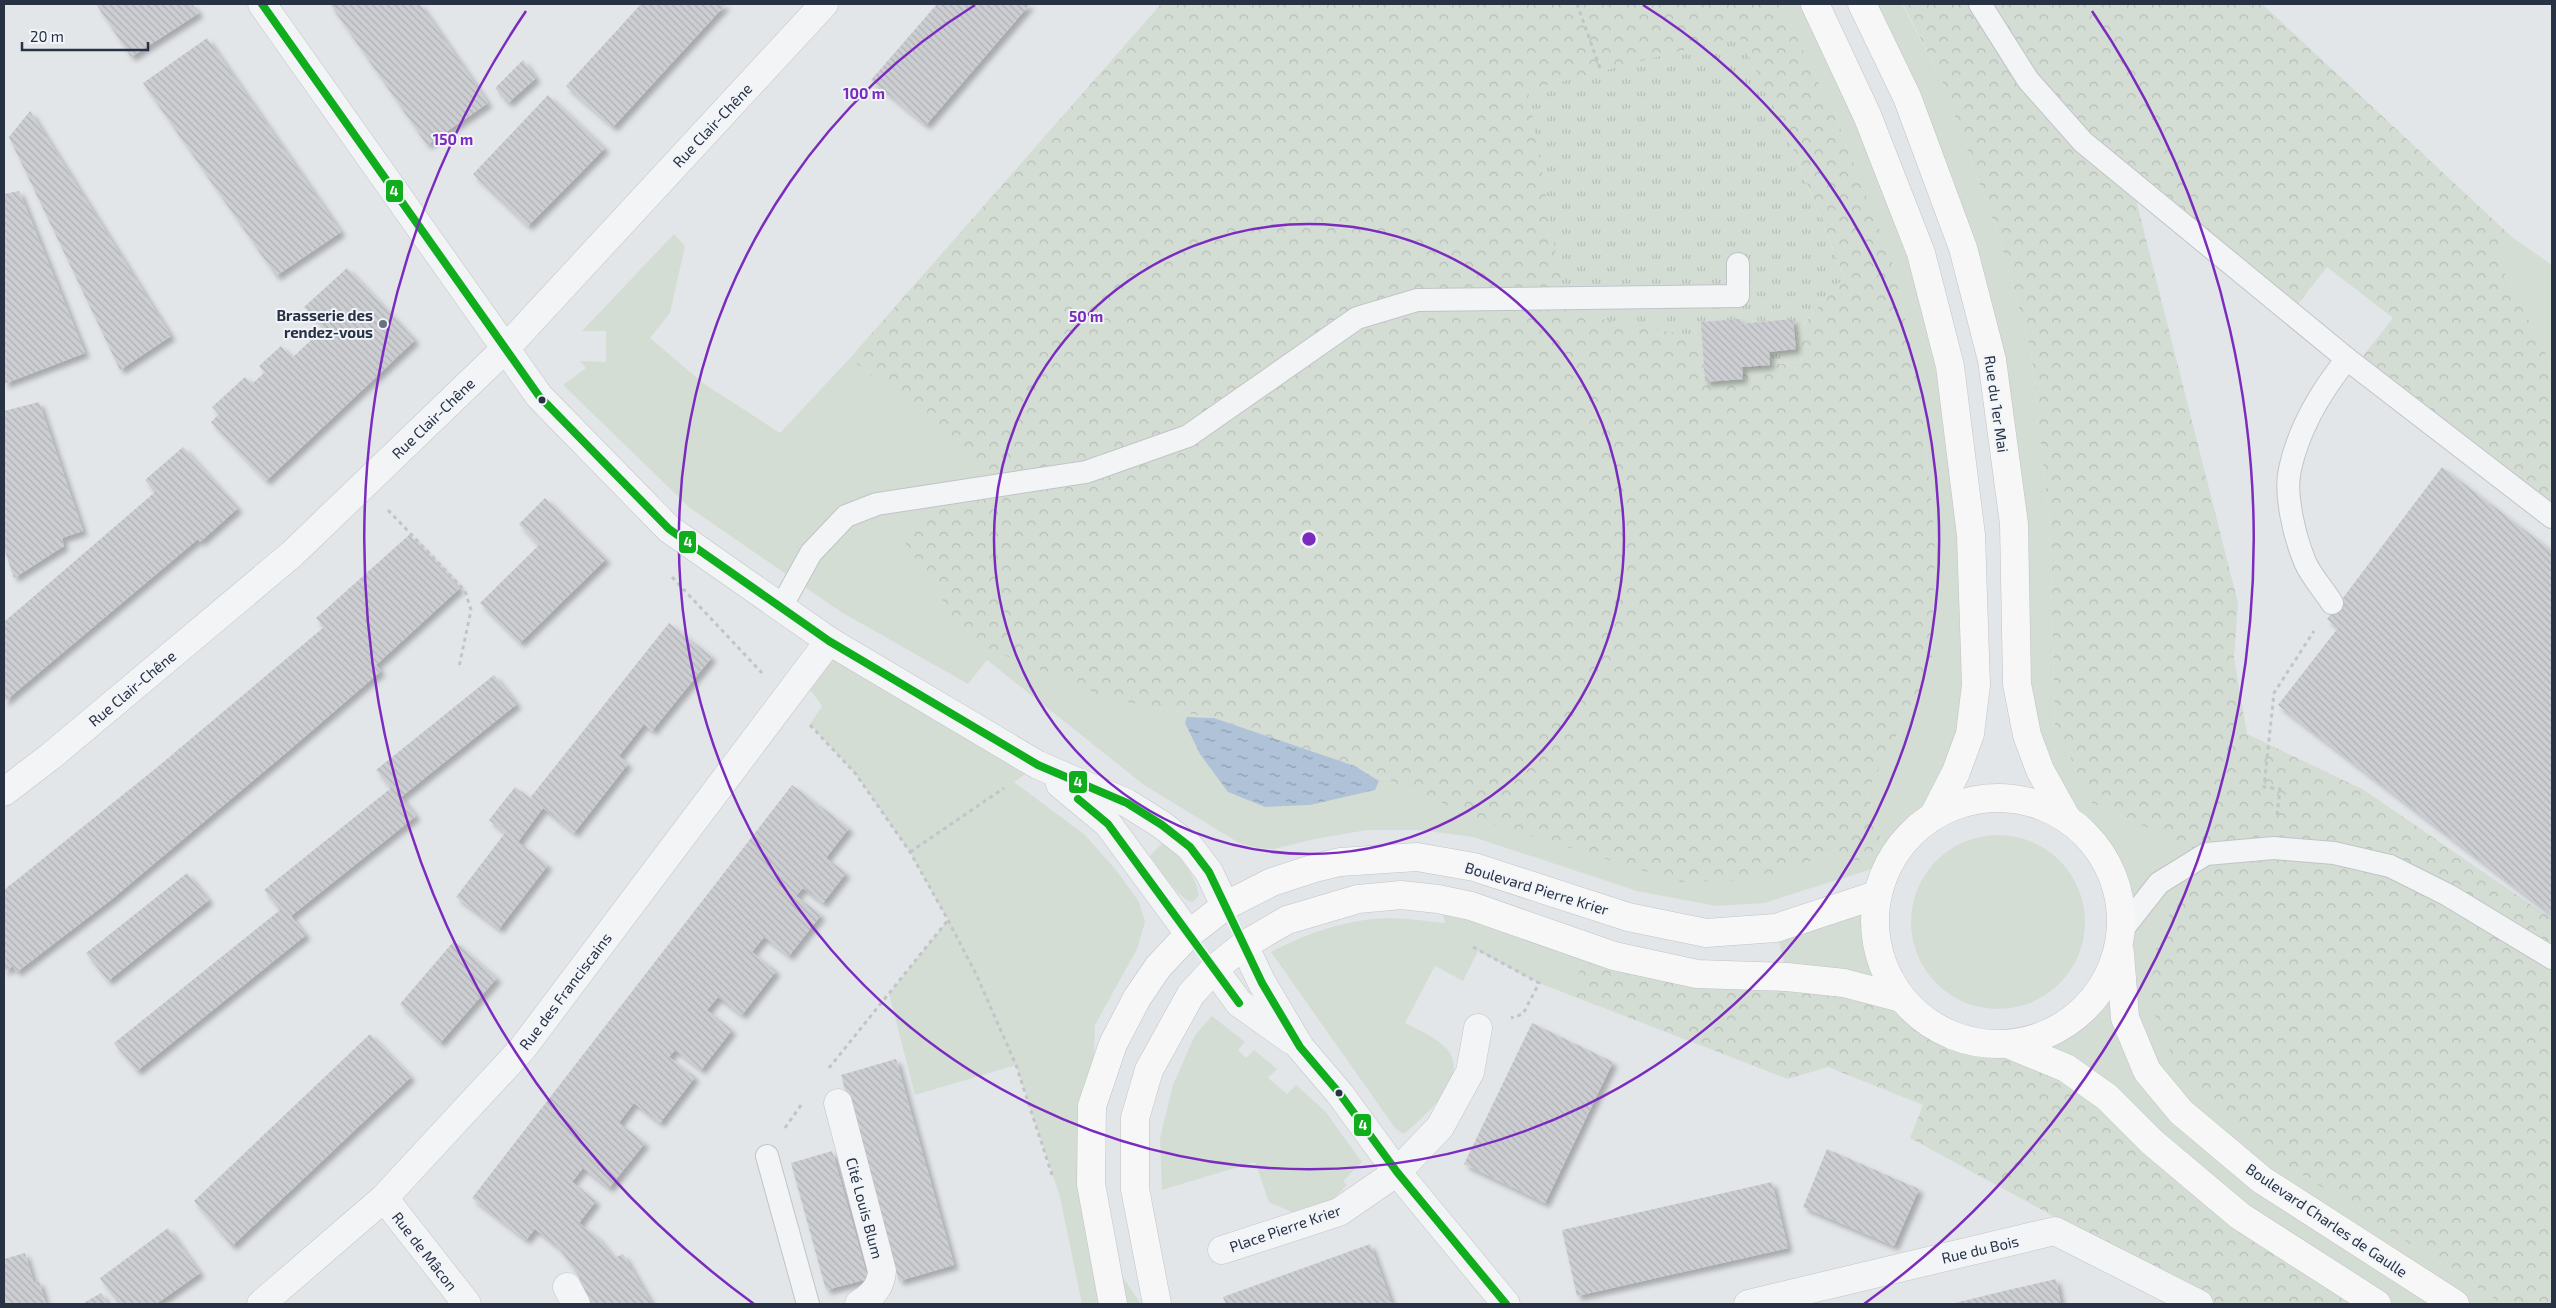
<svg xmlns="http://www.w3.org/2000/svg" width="2556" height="1308" font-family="'Exo 2',sans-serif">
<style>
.grass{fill:#d4ddd4}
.forest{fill:url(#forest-crowns);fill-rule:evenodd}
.park{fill:url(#park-tufts)}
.water{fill:url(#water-ripples)}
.building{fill:url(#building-back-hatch);filter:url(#shadow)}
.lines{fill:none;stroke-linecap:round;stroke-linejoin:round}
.lane-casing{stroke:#c1c4c7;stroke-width:24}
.street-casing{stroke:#c1c4c7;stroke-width:29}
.primary-casing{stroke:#bfc3c7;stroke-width:29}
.path{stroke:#c2c4c9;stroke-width:3;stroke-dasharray:4 4;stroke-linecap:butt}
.lane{stroke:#f3f4f6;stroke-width:22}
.street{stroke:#f3f4f6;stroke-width:28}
.primary{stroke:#f7f7f7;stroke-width:28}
.bus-1-casing{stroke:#f1f4f8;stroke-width:11}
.bus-1{stroke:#10ad1c;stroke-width:8}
.ring{fill:none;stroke:#7b2cbf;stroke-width:2.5}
.poi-dot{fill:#69717e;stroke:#f1f4f8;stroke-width:2}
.bus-dot{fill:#283245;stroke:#f1f4f8;stroke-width:2}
.labels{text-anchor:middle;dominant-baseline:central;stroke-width:4;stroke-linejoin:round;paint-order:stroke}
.street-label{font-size:15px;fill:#283245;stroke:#f1f4f8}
.poi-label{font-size:15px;font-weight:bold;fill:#283245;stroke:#f1f4f8;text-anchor:end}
.centre{fill:#7b2cbf;stroke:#f1f4f8;stroke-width:2.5}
.ring-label{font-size:15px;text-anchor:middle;font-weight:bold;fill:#7b2cbf;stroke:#f1f4f8;stroke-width:4;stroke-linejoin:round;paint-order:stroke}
.line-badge{stroke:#f1f4f8;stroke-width:2}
.badge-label{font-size:14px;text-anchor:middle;font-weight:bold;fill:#fff}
</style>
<defs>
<pattern id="forest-crowns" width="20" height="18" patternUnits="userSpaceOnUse" patternTransform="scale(1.25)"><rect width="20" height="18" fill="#d4ddd4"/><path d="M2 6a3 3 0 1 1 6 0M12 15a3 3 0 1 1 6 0" fill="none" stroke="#b6beb7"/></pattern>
<pattern id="park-tufts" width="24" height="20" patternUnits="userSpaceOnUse" patternTransform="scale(1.25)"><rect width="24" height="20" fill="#d4ddd4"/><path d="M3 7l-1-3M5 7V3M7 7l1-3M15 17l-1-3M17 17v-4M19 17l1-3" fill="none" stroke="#b6beb7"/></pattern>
<pattern id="water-ripples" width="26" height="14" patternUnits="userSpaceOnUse" patternTransform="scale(1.25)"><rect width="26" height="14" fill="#afc2d7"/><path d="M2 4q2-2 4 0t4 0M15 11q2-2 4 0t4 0" fill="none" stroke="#8e9eb0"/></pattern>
<pattern id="building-back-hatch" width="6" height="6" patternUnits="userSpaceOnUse" patternTransform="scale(1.25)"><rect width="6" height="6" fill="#ccced2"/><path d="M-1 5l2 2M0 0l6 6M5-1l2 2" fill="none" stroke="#afb1b6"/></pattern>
<filter id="shadow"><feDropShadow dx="4.5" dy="4.5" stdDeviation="2.5" flood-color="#0004"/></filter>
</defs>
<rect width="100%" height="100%" fill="#e3e6e9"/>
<g class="grass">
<polygon points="1781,4 1815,4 1950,366 1976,685 1934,815 1907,836 1888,864 1764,903 1716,906 1637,891 1473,837 1419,830 1367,830 1310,840 1274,849 1258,848 1239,843 1144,785 987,660 968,684 841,612 690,508 563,385 586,368 580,361 606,362 606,331 582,331 674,234 685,246 670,313 650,338 703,383 780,433 850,358 992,477 1109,699 1214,718 1188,717 1228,792 1265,807 1310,805 1379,781 1355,766 1486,822 1761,880 1827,855 1862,861 1882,843 1867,792 1932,668 1935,539 1919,379 1892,263 1839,125"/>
<path d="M1862 4H1902L1942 81 1999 236 2031 352 2050 527 2055 725 2092 803 2206 854 2158 933 2149 1001 2279 1160 2503 1304H2377L2008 1044C2033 1038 2060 1032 2080 1014 2124 973 2134 905 2103 854 2093 838 2077 830 2066 816 2055 803 2048 785 2040 770L1992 360Z"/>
<polygon points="2512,237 2552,265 2552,366 2498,260"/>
<polygon points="829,641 1038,765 1014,782 1085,835 1116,870 1139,902 1145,922 1137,949 1095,1025 1092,1106 1102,1247 1141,1304 1082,1304 1060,1197 1016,1065 915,1095 889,994 948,920 910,852 855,773 810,724 822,706 801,677"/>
<circle cx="1998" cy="922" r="87"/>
<path d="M1164 841C1180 858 1194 871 1199 895L1193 902C1180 901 1158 867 1150 856Z"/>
<path d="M1876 895C1873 943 1877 957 1901 998L1787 977 1776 928Z"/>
<path d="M1438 899 1614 956 1583 961 1570 995 1539 983 1478 951 1463 981 1435 966 1405 1023C1418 1030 1434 1036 1445 1047 1474 1076 1424 1116 1404 1134L1395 1128 1271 952C1307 933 1345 920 1386 918 1405 918 1426 921 1445 923Z"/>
<polygon points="1212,1016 1245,1042 1238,1050 1246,1058 1254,1050 1277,1069 1268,1078 1287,1094 1296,1085 1325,1111 1362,1162 1343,1181 1347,1185 1332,1200 1294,1213 1269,1202 1255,1162 1162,1190 1160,1138 1173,1085 1195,1035"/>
</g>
<g class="forest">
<path d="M1161 4H1781L1839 125 1892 262 1919 379 1935 539 1932 668 1867 792 1882 843 1862 861 1827 855 1761 880 1680 882 1486 822 1355 766 1214 718 1109 699 968 640 899 533 992 477 850 358ZM1785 130 1844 276 1796 334 1801 362 1742 367 1743 379 1705 381 1702 338Z"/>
<polygon points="1903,4 2262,4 2512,237 2498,260 2552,366 2552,517 2356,365 2393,318 2327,267 2291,313 2132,184 2238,603 2234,658 2247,734 2364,790 2552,919 2552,1304 2503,1304 2279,1160 2175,1064 2149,1001 2158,933 2206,854 2092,803 2055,725 2050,527 2031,352 1999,236 1942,81"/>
<polygon points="1614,956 1901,998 1931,1025 1968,1041 2008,1044 2066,1068 2377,1304 2215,1304 1910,1138 1923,1105 1828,1067 1788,1079 1570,995 1583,961"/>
</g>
<polygon class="park" points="1739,36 1785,130 1844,277 1796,333 1801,362 1743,367 1743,379 1705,382 1702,338 1570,313 1558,266 1528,90"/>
<polygon class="water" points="1187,717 1214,718 1355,766 1379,781 1375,790 1310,805 1265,807 1228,792 1200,754 1185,723"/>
<g class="building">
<polygon points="96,4 192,4 199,13 131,57"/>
<polygon points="330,4 420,4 488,103 427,145"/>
<polygon points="641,4 726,4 613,127 566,86"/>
<polygon points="937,4 1030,4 926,125 871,80"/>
<polygon points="207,38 341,232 276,276 143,83"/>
<polygon points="523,60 536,78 508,103 495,88"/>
<polygon points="548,95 605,148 528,226 473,174"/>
<polygon points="30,111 171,336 120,370 9,137"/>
<polygon points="19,191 85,353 4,384 4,194"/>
<polygon points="347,268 415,340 266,481 211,422 219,414 212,407 245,377 252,384 265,372 259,366 281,346 292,358 324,328 304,307"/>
<polygon points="1740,319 1740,324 1793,319 1796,349 1769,352 1770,365 1742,367 1743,379 1705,382 1701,322"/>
<polygon points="39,402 83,531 62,538 64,546 14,578 4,548 4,411"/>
<polygon points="183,447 238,508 200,542 198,539 4,702 4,622 155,492 145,480"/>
<polygon points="2442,467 2552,551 2552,915 2278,705 2338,628 2327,619"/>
<polygon points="545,498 606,559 520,643 480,603 539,545 519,524"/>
<polygon points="409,535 460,588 376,665 381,671 287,752 112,899 17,972 12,966 4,972 4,890 155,769 324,627 316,618"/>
<polygon points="669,623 712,657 652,731 644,724 619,756 628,764 574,833 543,808 518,842 548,865 499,929 456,897 505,833 489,820 515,787 535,802 530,798"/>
<polygon points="494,675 517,704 401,797 416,816 291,916 306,935 137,1071 114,1043 280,910 264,890 391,788 376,770"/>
<polygon points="792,785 849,828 826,858 846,873 823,903 803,888 796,896 821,915 789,956 764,937 752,952 776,971 742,1015 718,997 707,1010 732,1030 701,1070 675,1050 669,1057 695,1077 660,1123 634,1103 621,1120 619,1123 645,1143 609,1188 583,1168 572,1182 596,1201 579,1223 598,1238 614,1258 623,1254 652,1304 589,1304 575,1280 580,1278 559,1248 535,1229 526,1240 472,1198"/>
<polygon points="187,873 209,900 108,981 86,953"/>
<polygon points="454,941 497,978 440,1043 400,1004"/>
<polygon points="1532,1023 1613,1062 1545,1203 1464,1164"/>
<polygon points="370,1034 411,1077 232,1246 194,1201"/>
<polygon points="896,1059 954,1265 899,1281 841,1075"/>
<polygon points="1827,1149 1919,1189 1894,1246 1803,1207"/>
<polygon points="832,1151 868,1279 826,1290 791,1163"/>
<polygon points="1772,1182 1788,1248 1577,1296 1562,1230"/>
<polygon points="168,1228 200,1273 156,1304 119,1304 100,1278"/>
<polygon points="1370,1244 1392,1304 1226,1304 1223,1297"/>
<polygon points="25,1253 34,1283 39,1281 46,1304 4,1304 4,1259"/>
<polygon points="2056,1279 2061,1304 1951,1304 2008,1290"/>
<polygon points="101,1293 108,1304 82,1304"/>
</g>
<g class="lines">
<g class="lane-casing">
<g id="lane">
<polyline points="1980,4 2028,80 2083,142 2347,359 2552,517"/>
<path d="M2332 603C2324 590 2311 576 2305 562 2295 538 2284 494 2290 469 2299 428 2321 391 2347 359"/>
<polyline points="780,609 811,553 846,516 877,504 1086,472 1188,436 1357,318 1417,300 1738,296 1738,264"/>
<polyline points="2122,930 2159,883 2206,854 2274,848 2334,853 2390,866 2448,895 2552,958"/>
<polyline points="767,1156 808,1304"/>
</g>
</g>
<g class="street-casing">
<g id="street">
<polyline points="262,4 539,396 669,529 829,641 1038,765 1127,803 1162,825 1190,847 1209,872 1225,906"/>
<polyline points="1060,784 1108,824 1189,934"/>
<polyline points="4,792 51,756 292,554 506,348 824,4"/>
<polyline points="1244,945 1262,983 1300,1047 1340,1094 1397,1172 1506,1304"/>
<polyline points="1214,969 1239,1003 1291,1040"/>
<path d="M838 1103 882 1271C881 1287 872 1296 859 1304"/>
<polyline points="384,1198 467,1304"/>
<polyline points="1222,1250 1339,1212 1397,1172 1440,1127 1470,1072 1478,1028"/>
<polyline points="567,1287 576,1304"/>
<polyline points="261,1304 384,1198 522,1049 829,641"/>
<polyline points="1748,1304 2055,1231 2199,1304"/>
</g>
</g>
<g class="primary-casing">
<g id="primary">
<polyline points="1815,4 1867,115 1921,253 1950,366 1971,535 1976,685 1970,734 1956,772 1934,815"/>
<polyline points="1862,4 1907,97 1963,248 1992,360 2014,524 2017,684 2027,735 2040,770 2066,817"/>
<circle cx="1998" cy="921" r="123"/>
<polyline points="2120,953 2125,1018 2147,1071 2181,1112 2262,1180 2455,1304"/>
<polyline points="2008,1044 2066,1068 2107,1097 2152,1142 2240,1216 2377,1304"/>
<polyline points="1113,1304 1091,1184 1092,1106 1113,1044 1137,998 1158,967 1189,934 1225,906 1272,882 1315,868 1340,862 1417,857 1474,867 1628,917 1706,933 1776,928 1876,895"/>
<polyline points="1157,1304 1135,1189 1135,1118 1149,1070 1191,994 1214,969 1244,945 1287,920 1358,899 1401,895 1438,899 1471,906 1614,956 1697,974 1787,977 1844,983 1901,998"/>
</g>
</g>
<g class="path">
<polyline points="1577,4 1601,71"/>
<polyline points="388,510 465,591 471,610 459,667"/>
<polyline points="672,577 762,673"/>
<polyline points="810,725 855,773 910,852 948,920 976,974 1016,1065 1053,1178"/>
<polyline points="2277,815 2280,789 2264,787 2274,693 2314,631"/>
<polyline points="910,852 1004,788"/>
<polyline points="1473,947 1539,983 1523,1014 1511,1018"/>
<polyline points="829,1068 948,920"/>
<polyline points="785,1128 801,1105"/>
</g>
<use href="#lane" class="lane"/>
<use href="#street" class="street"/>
<use href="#primary" class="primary"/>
<g class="bus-1-casing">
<g id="bus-1">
<polyline points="262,4 539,396 669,529 829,641 1038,765 1127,803 1162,825 1190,847 1209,872 1262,983 1300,1047 1340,1094 1397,1172 1506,1304"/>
<polyline points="1078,799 1108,824 1239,1003"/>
</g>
</g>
<use href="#bus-1" class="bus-1"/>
</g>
<g class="ring">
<circle cx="1309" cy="539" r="315"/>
<path d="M1643 5A630 630 0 1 1 975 5"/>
<path d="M754 1304A945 945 0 0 1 526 11M2092 11A945 945 0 0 1 1864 1304"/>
</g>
<circle class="poi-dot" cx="383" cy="324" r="5"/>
<g class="bus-dot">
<circle cx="542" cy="400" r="4.5"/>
<circle cx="1339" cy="1093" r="4.5"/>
</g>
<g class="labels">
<g class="street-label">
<text transform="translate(712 125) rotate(-47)">Rue Clair-Chêne</text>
<text transform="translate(1997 404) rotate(82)">Rue du 1er Mai</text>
<text transform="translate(433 418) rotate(-44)">Rue Clair-Chêne</text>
<text transform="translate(132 688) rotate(-40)">Rue Clair-Chêne</text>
<text transform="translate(1537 888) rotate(17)">Boulevard Pierre Krier</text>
<text transform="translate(565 991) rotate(-53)">Rue des Franciscains</text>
<text transform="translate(865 1208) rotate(75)">Cité Louis Blum</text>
<text transform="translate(2327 1220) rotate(34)">Boulevard Charles de Gaulle</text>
<text transform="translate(1285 1228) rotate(-19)">Place Pierre Krier</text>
<text transform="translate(1980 1249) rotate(-13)">Rue du Bois</text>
<text transform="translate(425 1251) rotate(52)">Rue de Mâcon</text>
</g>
<g class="poi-label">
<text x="373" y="315">Brasserie des<tspan x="373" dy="17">rendez-vous</tspan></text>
</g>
</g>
<circle cx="1309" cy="539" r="8" class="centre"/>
<g class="ring-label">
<text x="864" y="99">100 m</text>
<text x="453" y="145">150 m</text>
<text x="1086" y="322">50 m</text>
</g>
<g class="line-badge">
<rect x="385" y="179" width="19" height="24" rx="5" fill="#10ad1c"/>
<rect x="678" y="530" width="19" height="24" rx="5" fill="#10ad1c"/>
<rect x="1068" y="770" width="20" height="24" rx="5" fill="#10ad1c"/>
<rect x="1353" y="1113" width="19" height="24" rx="5" fill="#10ad1c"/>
</g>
<g class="badge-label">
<text x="394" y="196">4</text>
<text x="688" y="547">4</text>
<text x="1078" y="787">4</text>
<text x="1363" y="1130">4</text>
</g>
<rect width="2556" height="1308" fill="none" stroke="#283245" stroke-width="10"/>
<path d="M22 42v8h126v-8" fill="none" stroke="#283245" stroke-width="2.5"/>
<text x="30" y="42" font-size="15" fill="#283245" stroke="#f1f4f8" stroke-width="4" paint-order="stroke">20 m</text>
</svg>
